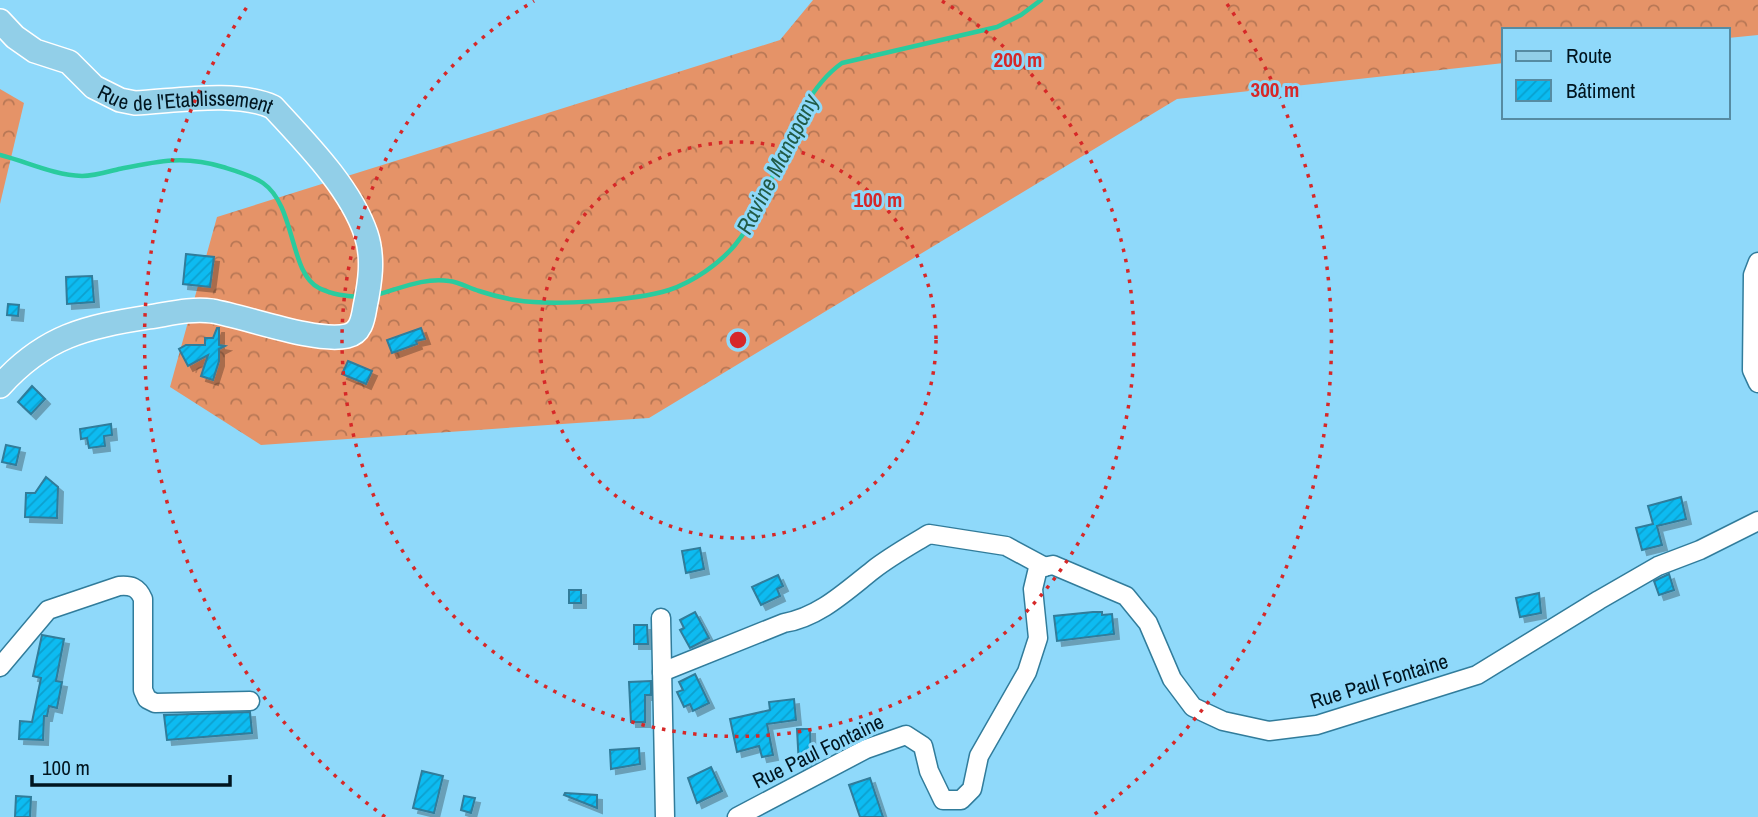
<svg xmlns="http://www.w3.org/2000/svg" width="1758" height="817" font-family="'Archivo Narrow',sans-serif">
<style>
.forest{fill:url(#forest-crowns)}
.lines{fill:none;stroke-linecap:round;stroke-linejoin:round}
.stream{stroke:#2acb9e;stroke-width:4.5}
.building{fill:url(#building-hatch);stroke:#307c9a;stroke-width:2;filter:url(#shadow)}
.minor-casing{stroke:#317c9b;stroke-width:21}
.major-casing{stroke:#fff;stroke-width:26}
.minor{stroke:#fff;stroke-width:18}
.major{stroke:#92cfe8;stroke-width:23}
.ring{fill:none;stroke:#d62828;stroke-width:3.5;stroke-dasharray:3.5 7}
.labels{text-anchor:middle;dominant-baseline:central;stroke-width:6;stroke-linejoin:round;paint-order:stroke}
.street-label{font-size:21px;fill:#01151f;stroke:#8fd9fa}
.water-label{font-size:23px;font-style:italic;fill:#215c48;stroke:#8fd9fa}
.centre{fill:#d62828;stroke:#8fd9fa;stroke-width:3.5}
.ring-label{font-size:21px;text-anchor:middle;font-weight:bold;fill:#d62828;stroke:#8fd9fa;stroke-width:6;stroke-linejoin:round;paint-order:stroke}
</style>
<defs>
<pattern id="forest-crowns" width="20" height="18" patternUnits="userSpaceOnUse" patternTransform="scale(1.75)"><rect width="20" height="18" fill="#e59368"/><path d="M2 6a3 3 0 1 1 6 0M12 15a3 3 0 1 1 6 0" fill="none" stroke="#b77755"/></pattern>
<pattern id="building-hatch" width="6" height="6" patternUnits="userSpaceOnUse" patternTransform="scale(1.75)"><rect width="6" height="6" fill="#0abbf1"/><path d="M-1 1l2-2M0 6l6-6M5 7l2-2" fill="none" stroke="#08a0ce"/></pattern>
<filter id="shadow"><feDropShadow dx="5" dy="5" stdDeviation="0" flood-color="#0004"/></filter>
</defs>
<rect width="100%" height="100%" fill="#8fd9fa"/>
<g class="forest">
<polygon points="813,0 1758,0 1758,35 1728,38 1728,30 1504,30 1504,63 1177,99 649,418 261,445 170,387 217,217 780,40"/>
<polygon points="0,89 24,103 0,204"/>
</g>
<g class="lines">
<g class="stream">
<path d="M0 155C28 162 53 175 82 176 94 176 107 172 119 169 158 161 184 155 223 167 236 171 251 175 263 183 296 206 289 273 319 288 332 295 347 296 361 297"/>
<path d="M376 295C399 289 424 277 449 281 459 282 469 288 479 291 491 295 503 298 515 300 552 306 634 301 669 290 693 282 719 264 735 245 778 193 787 102 842 63L997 27 1021 15 1041 0"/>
</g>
</g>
<g class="building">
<polygon points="186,254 214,257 210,287 183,284"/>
<polygon points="92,276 94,302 67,304 66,277"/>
<polygon points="8,304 19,305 18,316 7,315"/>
<polygon points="217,328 219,328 219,345 225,346 219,349 219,361 213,380 201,376 208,355 188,366 179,349 186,345 205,345 205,338 213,338"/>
<polygon points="421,328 425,339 416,341 417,344 392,353 387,340"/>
<polygon points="348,361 372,371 366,384 342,374"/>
<polygon points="32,386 45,399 31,414 18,402"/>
<polygon points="111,424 112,435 104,436 105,446 89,448 87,438 81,439 80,429"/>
<polygon points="6,445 20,448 16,465 2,462"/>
<polygon points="46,477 58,487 57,518 25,517 26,493 35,493"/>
<polygon points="1681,497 1686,519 1657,526 1662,545 1642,550 1636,528 1653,524 1648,506"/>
<polygon points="700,548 704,569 686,573 682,551"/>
<polygon points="1669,574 1674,590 1659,595 1654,581"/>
<polygon points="778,575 783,586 777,589 780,596 761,605 752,587"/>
<rect x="569" y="590" width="12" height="13"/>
<polygon points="1539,593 1541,613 1520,617 1516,598"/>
<polygon points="695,612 709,638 690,648 680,630 684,628 680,620"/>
<polygon points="1093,612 1102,612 1102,615 1112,614 1114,634 1057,641 1054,616"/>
<polygon points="634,625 647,625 648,644 634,644"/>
<polygon points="42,635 64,639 56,681 62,682 57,708 49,706 47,716 44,716 43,740 19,739 20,721 32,722 41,678 33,676"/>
<polygon points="695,674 709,703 693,711 690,704 684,707 677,692 683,690 679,682"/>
<polygon points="651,681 651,695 645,695 645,722 631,722 629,682"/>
<polygon points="794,699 796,720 767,724 773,755 762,757 759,746 737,752 730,719 770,710 769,702"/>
<polygon points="250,712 252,733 167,740 164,715"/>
<polygon points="797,729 810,729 811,765 805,768 799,766"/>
<polygon points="639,748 640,764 611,769 610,750"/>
<polygon points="711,767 722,791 697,803 688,778"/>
<polygon points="422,771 443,776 434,813 413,808"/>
<polygon points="870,778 883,817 860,817 849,785"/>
<polygon points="565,793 597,795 597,808 564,795"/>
<polygon points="16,796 31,797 30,817 15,817"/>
<polygon points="464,796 475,798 471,813 461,810"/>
</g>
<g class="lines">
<g class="minor-casing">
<g id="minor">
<polyline points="1758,262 1753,275 1752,370 1758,383"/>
<polyline points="661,618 665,817"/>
<path d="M0 667 48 610 119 586C131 585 138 587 143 599V690L147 699 155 703 250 701"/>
<path d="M662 672 784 623C819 617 845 592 873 570 891 556 911 545 929 534L1006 546 1045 567"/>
<polyline points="737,817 866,749 906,735 923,746 929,771 943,800 961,800 972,789 979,756 1027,672 1038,638 1033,589 1038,568 1053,565 1126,596 1148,623 1172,679 1193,707 1223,721 1269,731 1317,725 1477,675 1599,600 1658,566 1700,550 1758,521"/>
</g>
</g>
<g class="major-casing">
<g id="major">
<path id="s1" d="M0 21 15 37 35 51 69 62 94 87 120 100 135 103C176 101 235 90 273 107 306 143 350 187 366 234 374 258 370 283 365 307 363 319 361 333 347 336 315 343 247 317 212 311 191 308 169 314 149 317 85 327 45 336 0 386"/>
</g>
</g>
<use href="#minor" class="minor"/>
<use href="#major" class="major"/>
</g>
<g class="ring">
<circle cx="738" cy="340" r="198"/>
<path d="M942 1A396 396 0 1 1 534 1"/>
<path d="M385 817A593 593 0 0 1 249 4M1227 4A593 593 0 0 1 1091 817"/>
</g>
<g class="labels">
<g class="street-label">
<text stroke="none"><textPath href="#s1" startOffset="212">Rue de l'Etablissement</textPath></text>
<text transform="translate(1379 681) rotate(-17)">Rue Paul Fontaine</text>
<text transform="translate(818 751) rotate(-26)">Rue Paul Fontaine</text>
</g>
<g class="water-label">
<text transform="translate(777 164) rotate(-63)">Ravine Manapany</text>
</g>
</g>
<circle cx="738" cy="340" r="10" class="centre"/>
<g class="ring-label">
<text x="1018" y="67">200 m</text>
<text x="1275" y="97">300 m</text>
<text x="878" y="207">100 m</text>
</g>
<rect x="1502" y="28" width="228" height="91" fill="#8fd9fa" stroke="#568ba2" stroke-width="2"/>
<rect x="1516" y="51" width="35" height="10" fill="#92cfe8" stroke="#568ba2" stroke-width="2"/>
<text x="1566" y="63" font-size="21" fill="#01151f">Route</text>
<rect x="1516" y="80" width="35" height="21" fill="url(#building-hatch)" stroke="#568ba2" stroke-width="2"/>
<text x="1566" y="98" font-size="21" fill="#01151f">Bâtiment</text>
<path d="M32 775v10h198v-10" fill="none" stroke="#01151f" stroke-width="3.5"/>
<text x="42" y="775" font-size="21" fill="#01151f" stroke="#8fd9fa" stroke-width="5" paint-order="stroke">100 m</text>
</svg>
